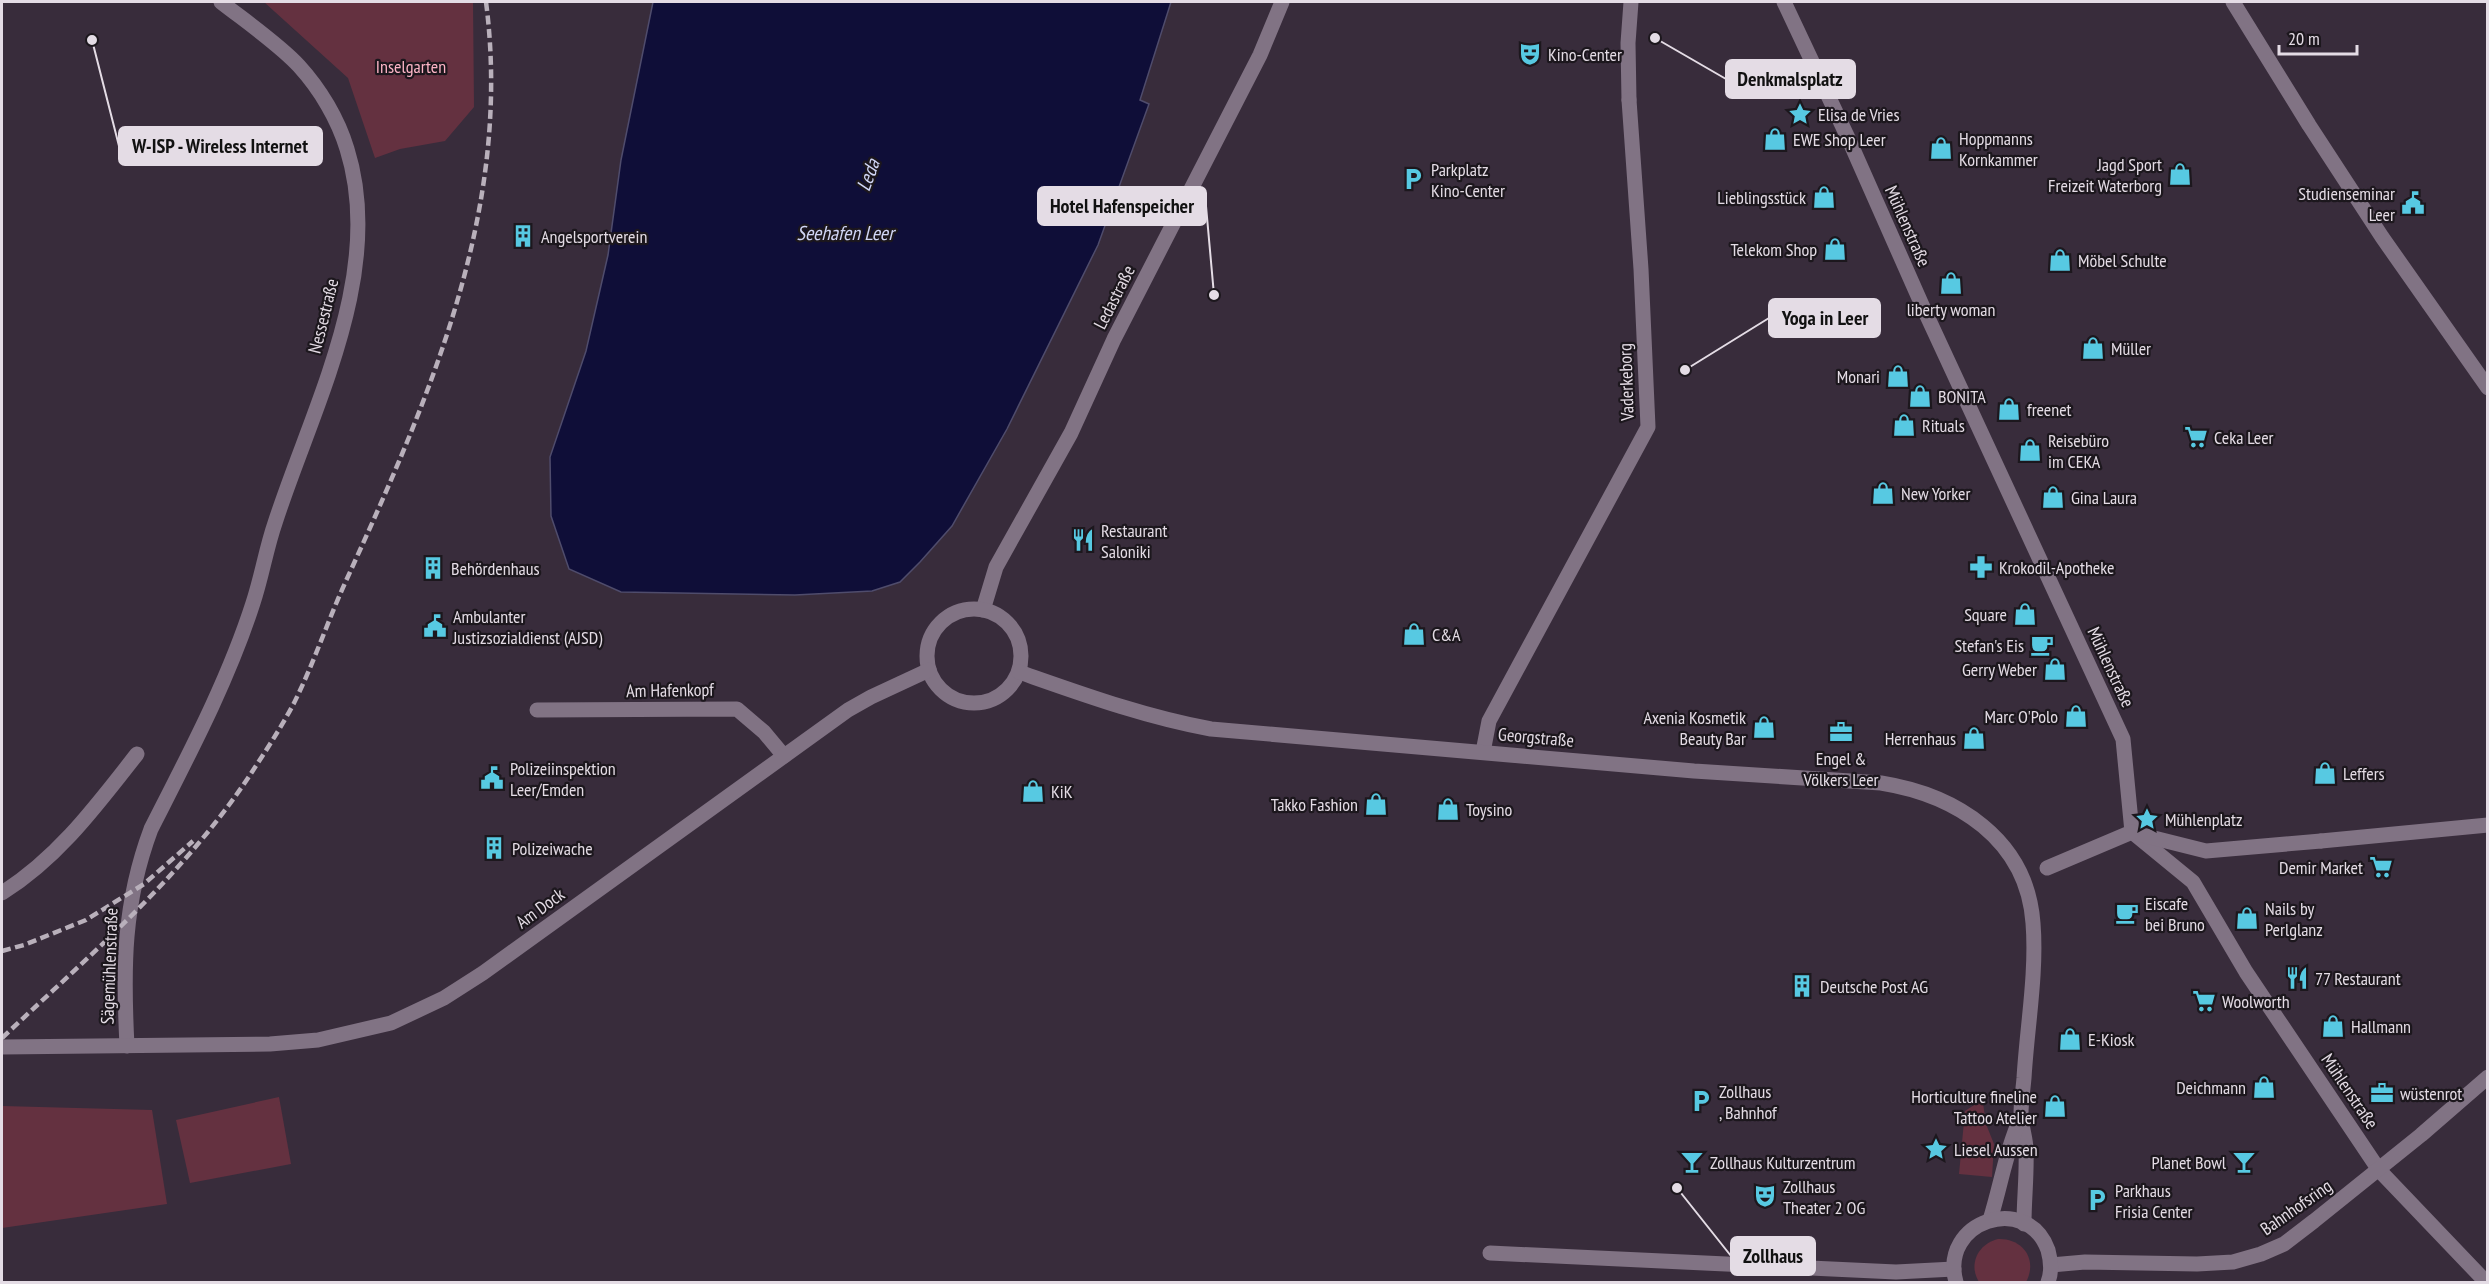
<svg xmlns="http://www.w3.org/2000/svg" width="2489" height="1284" font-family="'PT Sans Narrow',sans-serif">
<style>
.green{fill:#643140}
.water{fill:#0f0e38;stroke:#4f4c6c;stroke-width:1.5}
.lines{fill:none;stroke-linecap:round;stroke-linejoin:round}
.pedestrian{stroke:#817384;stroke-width:15}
.minor{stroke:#817384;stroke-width:15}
.secondary{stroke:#817384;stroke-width:15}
.rail{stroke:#b9b0bb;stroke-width:4.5;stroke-dasharray:9 4.5;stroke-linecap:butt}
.labels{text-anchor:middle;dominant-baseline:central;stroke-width:4.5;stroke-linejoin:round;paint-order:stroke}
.poi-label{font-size:18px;fill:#e4dce5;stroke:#1c171d;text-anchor:start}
.park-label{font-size:18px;fill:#fdb5c7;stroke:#1c171d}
.street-label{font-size:18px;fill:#e4dce5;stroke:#1c171d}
.water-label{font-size:20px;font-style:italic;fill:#d0d5f5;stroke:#1c171d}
.leader{fill:none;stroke:#e4dce5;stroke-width:2}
.callout-dot{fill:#e4dce5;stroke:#1c171d;stroke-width:2}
.callout{fill:#e4dce5;stroke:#e4dce5;stroke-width:2}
.callout-label{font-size:20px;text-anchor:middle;font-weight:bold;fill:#111}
</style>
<rect width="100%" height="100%" fill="#382c3b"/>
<g class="green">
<polygon points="264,2 473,2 474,107 445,141 400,149 375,158 348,78"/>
<polygon points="279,1097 291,1164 190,1183 176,1120"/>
<polygon points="1980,1101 1983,1103 1986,1124 1994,1144 1992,1177 1959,1174 1965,1111"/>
<polygon points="2,1106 152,1110 167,1204 2,1228"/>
<path d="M1998 1239C2023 1238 2038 1260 2026 1282H1979C1968 1264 1978 1244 1998 1239Z"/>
</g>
<polygon class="water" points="653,2 1171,2 1140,100 1149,104 1098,245 1007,429 952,526 920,562 900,582 872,591 795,595 621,592 569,569 551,516 550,457 586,351 608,255 621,160"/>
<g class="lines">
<g class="pedestrian">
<polyline points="1784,2 1849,140 1922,305 2123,739 2132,832 2193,882 2246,972 2379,1170"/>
<polyline points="1629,100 1628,43 1631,2"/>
<polyline points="2138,834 2206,851 2321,841"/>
<polyline points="2047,868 2132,832"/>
</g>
<g class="minor">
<polyline points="983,610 996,567 1071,433 1114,339 1260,55 1282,2"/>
<polyline points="537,710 737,709 764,732 784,756"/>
<polyline points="1483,752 1489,721 1648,427 1641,269 1629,100"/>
<polyline points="2321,841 2488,825"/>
<path d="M2 893C58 858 97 805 137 754"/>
<path d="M127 1046C123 968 123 904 151 829 188 756 228 681 253 603 262 576 266 549 275 523 312 408 386 273 347 149 338 119 320 89 299 66 280 45 244 20 221 2"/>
<polyline points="1490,1253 1896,1272 1954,1269"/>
</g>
<g class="secondary">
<polyline points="2233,2 2309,125 2382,237 2488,388"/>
<circle cx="974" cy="656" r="47"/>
<path d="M1019 672C1082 694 1145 717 1211 729L1694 771 1881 783C1956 795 2027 839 2033 923 2037 973 2027 1027 2024 1078 2023 1090 2021 1102 2021 1114 2021 1126 2026 1138 2026 1150 2027 1175 2024 1199 2024 1224"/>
<polyline points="2,1047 270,1044 318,1040 391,1023 444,998 483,973 848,710 871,697 929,670"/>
<polyline points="2379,1170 2486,1282"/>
<path d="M1990 1220C2001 1185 2006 1150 2021 1117"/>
<polyline points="2051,1265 2085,1262 2197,1264 2233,1262 2261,1254 2284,1244 2314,1221 2421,1135 2488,1077"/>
<path d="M1956 1282C1939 1221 2027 1192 2048 1250 2051 1261 2052 1272 2048 1282"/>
</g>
<g class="rail">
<polyline points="2,951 24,945 86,920 144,884 193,841"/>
<path d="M2 1038C90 955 183 876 250 775 265 752 281 728 294 703 313 665 327 623 345 583 429 399 513 210 486 2"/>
</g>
</g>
<defs>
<g id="theatre-bare" transform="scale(1.8)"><path d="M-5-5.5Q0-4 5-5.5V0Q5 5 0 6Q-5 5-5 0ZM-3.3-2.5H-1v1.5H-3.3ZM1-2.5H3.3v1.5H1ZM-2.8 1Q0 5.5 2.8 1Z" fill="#57c9e2" stroke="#1c171d" stroke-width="2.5" paint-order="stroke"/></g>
<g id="sight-bare" transform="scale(1.8)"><path d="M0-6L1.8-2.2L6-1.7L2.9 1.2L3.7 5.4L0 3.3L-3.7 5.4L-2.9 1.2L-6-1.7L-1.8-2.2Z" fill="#57c9e2" stroke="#1c171d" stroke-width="2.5" paint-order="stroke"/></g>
<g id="shop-bare" transform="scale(1.8)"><path d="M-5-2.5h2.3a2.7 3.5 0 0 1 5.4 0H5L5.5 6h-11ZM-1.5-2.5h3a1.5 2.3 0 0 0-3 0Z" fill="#57c9e2" stroke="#1c171d" stroke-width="2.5" paint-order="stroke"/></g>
<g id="parking-bare" transform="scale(1.8)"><path d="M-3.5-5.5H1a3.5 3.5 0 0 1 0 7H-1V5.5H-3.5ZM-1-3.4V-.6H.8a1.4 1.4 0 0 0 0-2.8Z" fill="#57c9e2" stroke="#1c171d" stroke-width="2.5" paint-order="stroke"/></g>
<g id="civic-bare" transform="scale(1.8)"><path d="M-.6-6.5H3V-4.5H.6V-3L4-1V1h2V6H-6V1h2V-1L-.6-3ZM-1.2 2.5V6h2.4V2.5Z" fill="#57c9e2" stroke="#1c171d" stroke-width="2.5" paint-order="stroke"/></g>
<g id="building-bare" transform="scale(1.8)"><path d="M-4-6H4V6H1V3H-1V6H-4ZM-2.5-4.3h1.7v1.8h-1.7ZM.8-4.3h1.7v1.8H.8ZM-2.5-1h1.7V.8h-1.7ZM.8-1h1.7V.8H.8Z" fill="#57c9e2" stroke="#1c171d" stroke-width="2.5" paint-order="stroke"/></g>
<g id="supermarket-bare" transform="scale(1.8)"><path d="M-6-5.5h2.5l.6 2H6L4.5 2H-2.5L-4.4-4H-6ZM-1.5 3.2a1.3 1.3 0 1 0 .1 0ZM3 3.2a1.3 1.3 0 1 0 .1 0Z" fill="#57c9e2" stroke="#1c171d" stroke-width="2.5" paint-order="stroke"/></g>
<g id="restaurant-bare" transform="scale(1.8)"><path d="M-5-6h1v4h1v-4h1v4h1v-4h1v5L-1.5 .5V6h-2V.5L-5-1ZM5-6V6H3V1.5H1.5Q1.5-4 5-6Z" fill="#57c9e2" stroke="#1c171d" stroke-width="2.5" paint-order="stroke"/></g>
<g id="pharmacy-bare" transform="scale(1.8)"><path d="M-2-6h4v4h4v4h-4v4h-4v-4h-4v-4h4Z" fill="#57c9e2" stroke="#1c171d" stroke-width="2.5" paint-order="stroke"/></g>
<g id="cafe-bare" transform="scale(1.8)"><path d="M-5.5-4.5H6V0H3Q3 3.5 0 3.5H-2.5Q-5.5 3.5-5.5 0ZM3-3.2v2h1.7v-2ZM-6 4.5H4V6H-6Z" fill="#57c9e2" stroke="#1c171d" stroke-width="2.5" paint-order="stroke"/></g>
<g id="office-bare" transform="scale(1.8)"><path d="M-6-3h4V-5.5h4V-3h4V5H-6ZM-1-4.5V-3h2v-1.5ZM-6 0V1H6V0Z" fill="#57c9e2" stroke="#1c171d" stroke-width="2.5" paint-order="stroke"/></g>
<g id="bar-bare" transform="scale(1.8)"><path d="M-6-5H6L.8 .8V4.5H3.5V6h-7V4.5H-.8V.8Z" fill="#57c9e2" stroke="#1c171d" stroke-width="2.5" paint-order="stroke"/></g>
</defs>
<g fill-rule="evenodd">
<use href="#theatre-bare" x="1530" y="54"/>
<use href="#sight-bare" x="1800" y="114"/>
<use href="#shop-bare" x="1775" y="139"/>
<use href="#shop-bare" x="1941" y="148"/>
<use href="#shop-bare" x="2180" y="174"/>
<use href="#parking-bare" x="1413" y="179"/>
<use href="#shop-bare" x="1824" y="197"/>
<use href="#civic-bare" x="2413" y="203"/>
<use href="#building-bare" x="523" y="236"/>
<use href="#shop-bare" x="1835" y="249"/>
<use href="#shop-bare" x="2060" y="260"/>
<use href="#shop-bare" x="1951" y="283"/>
<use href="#shop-bare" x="2093" y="348"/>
<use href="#shop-bare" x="1898" y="376"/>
<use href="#shop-bare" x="1920" y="396"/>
<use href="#shop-bare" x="2009" y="409"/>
<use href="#shop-bare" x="1904" y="425"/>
<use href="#supermarket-bare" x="2196" y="437"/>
<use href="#shop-bare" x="2030" y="450"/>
<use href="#shop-bare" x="1883" y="493"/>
<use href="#shop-bare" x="2053" y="497"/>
<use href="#restaurant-bare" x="1083" y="540"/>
<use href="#pharmacy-bare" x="1981" y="567"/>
<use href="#building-bare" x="433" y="568"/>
<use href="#shop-bare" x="2025" y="614"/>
<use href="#civic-bare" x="435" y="626"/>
<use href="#shop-bare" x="1414" y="634"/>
<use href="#cafe-bare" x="2042" y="645"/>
<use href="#shop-bare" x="2055" y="669"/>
<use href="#shop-bare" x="2076" y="716"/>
<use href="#shop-bare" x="1764" y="727"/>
<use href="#office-bare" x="1841" y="732"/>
<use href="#shop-bare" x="1974" y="738"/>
<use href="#shop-bare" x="2325" y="773"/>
<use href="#civic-bare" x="492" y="778"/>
<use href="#shop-bare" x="1033" y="791"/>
<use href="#shop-bare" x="1376" y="804"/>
<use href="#shop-bare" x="1448" y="809"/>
<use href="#sight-bare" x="2147" y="819"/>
<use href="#building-bare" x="494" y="848"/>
<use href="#supermarket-bare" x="2381" y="867"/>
<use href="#cafe-bare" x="2127" y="913"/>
<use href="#shop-bare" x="2247" y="918"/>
<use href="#restaurant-bare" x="2297" y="978"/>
<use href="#building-bare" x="1802" y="986"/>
<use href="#supermarket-bare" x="2204" y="1001"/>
<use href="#shop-bare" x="2333" y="1026"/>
<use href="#shop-bare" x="2070" y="1039"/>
<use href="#shop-bare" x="2264" y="1087"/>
<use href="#office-bare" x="2382" y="1093"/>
<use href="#parking-bare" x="1701" y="1101"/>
<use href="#shop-bare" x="2055" y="1106"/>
<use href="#sight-bare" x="1936" y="1149"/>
<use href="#bar-bare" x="1692" y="1162"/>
<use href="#bar-bare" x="2244" y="1162"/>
<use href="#theatre-bare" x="1765" y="1196"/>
<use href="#parking-bare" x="2097" y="1200"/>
</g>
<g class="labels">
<g class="poi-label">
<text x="1548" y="54">Kino-Center</text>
<text x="1818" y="114">Elisa de Vries</text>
<text x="1959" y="138">Hoppmanns<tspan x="1959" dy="21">Kornkammer</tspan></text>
<text x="1793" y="139">EWE Shop Leer</text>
<text x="2162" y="164" text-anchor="end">Jagd Sport<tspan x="2162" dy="21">Freizeit Waterborg</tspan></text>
<text x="1431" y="169">Parkplatz<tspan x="1431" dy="21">Kino-Center</tspan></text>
<text x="2395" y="193" text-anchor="end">Studienseminar<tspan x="2395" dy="21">Leer</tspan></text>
<text x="1806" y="197" text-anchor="end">Lieblingsstück</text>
<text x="541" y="236">Angelsportverein</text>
<text x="1817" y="249" text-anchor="end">Telekom Shop</text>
<text x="2078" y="260">Möbel Schulte</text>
<text x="1951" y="309" text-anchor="middle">liberty woman</text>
<text x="2111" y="348">Müller</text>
<text x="1880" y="376" text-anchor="end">Monari</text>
<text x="1938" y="396">BONITA</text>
<text x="2027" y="409">freenet</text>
<text x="1922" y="425">Rituals</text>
<text x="2214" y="437">Ceka Leer</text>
<text x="2048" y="440">Reisebüro<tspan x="2048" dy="21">im CEKA</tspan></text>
<text x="1901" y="493">New Yorker</text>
<text x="2071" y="497">Gina Laura</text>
<text x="1101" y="530">Restaurant<tspan x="1101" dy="21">Saloniki</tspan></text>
<text x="1999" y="567">Krokodil-Apotheke</text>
<text x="451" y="568">Behördenhaus</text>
<text x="2007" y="614" text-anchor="end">Square</text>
<text x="453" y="616">Ambulanter<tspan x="453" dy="21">Justizsozialdienst (AJSD)</tspan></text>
<text x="1432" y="634">C&amp;A</text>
<text x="2024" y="645" text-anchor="end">Stefan's Eis</text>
<text x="2037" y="669" text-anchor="end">Gerry Weber</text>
<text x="2058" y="716" text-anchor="end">Marc O'Polo</text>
<text x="1746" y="717" text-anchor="end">Axenia Kosmetik<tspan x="1746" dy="21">Beauty Bar</tspan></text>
<text x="1956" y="738" text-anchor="end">Herrenhaus</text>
<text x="1841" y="758" text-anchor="middle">Engel &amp;<tspan x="1841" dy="21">Völkers Leer</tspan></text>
<text x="510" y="768">Polizeiinspektion<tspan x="510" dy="21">Leer/Emden</tspan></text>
<text x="2343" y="773">Leffers</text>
<text x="1051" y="791">KiK</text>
<text x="1358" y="804" text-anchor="end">Takko Fashion</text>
<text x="1466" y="809">Toysino</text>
<text x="2165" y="819">Mühlenplatz</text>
<text x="512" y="848">Polizeiwache</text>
<text x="2363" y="867" text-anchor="end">Demir Market</text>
<text x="2145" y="903">Eiscafe<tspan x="2145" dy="21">bei Bruno</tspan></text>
<text x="2265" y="908">Nails by<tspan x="2265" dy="21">Perlglanz</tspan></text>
<text x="2315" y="978">77 Restaurant</text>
<text x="1820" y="986">Deutsche Post AG</text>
<text x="2222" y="1001">Woolworth</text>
<text x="2351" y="1026">Hallmann</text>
<text x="2088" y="1039">E-Kiosk</text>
<text x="2246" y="1087" text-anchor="end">Deichmann</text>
<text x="1719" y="1091">Zollhaus<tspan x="1719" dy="21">, Bahnhof</tspan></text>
<text x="2400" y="1093">wüstenrot</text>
<text x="2037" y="1096" text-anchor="end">Horticulture fineline<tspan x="2037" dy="21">Tattoo Atelier</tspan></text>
<text x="1954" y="1149">Liesel Aussen</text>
<text x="1710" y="1162">Zollhaus Kulturzentrum</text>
<text x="2226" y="1162" text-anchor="end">Planet Bowl</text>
<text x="1783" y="1186">Zollhaus<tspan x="1783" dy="21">Theater 2 OG</tspan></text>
<text x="2115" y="1190">Parkhaus<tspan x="2115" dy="21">Frisia Center</tspan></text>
</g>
<g class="park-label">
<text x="411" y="66">Inselgarten</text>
</g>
<g class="street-label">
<text transform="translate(1908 226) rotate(66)">Mühlenstraße</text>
<text transform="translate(1114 297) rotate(-63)">Ledastraße</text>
<text transform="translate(323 316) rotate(-76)">Nessestraße</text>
<text transform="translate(1626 382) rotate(-92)">Vaderkeborg</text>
<text transform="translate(2111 667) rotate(65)">Mühlenstraße</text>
<text transform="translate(670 690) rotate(-1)">Am Hafenkopf</text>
<text transform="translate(1536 737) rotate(5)">Georgstraße</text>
<text transform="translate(540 908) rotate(-36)">Am Dock</text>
<text transform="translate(109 966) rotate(-88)">Sägemühlenstraße</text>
<text transform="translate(2350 1091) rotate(56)">Mühlenstraße</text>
<text transform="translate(2296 1207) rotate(-35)">Bahnhofsring</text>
</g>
<g class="water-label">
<text transform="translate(868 175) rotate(-70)">Leda</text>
<text x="845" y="233">Seehafen Leer</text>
</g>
</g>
<path class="leader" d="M1655 38L1726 79M92 40L119 146M1214 295L1206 206M1685 370L1769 318M1677 1188L1731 1256"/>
<g class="callout-dot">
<circle cx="1655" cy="38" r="6"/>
<circle cx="92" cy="40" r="6"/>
<circle cx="1214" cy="295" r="6"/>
<circle cx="1685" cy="370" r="6"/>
<circle cx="1677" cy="1188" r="6"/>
</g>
<g class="callout">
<rect x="1726" y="60" width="129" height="38" rx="6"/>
<rect x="119" y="127" width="203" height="38" rx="6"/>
<rect x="1038" y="187" width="168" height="38" rx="6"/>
<rect x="1769" y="299" width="111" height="38" rx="6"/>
<rect x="1731" y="1237" width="84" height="38" rx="6"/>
</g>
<g class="callout-label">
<text x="1790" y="86">Denkmalsplatz</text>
<text x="220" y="153">W-ISP - Wireless Internet</text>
<text x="1122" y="213">Hotel Hafenspeicher</text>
<text x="1825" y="325">Yoga in Leer</text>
<text x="1773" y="1263">Zollhaus</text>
</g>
<rect width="2489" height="1284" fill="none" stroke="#e4dce5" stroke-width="6"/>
<path d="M2279 45v9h78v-9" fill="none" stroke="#e4dce5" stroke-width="3"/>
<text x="2288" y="45" font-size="18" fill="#e4dce5" stroke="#1c171d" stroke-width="4.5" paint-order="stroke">20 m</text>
</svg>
